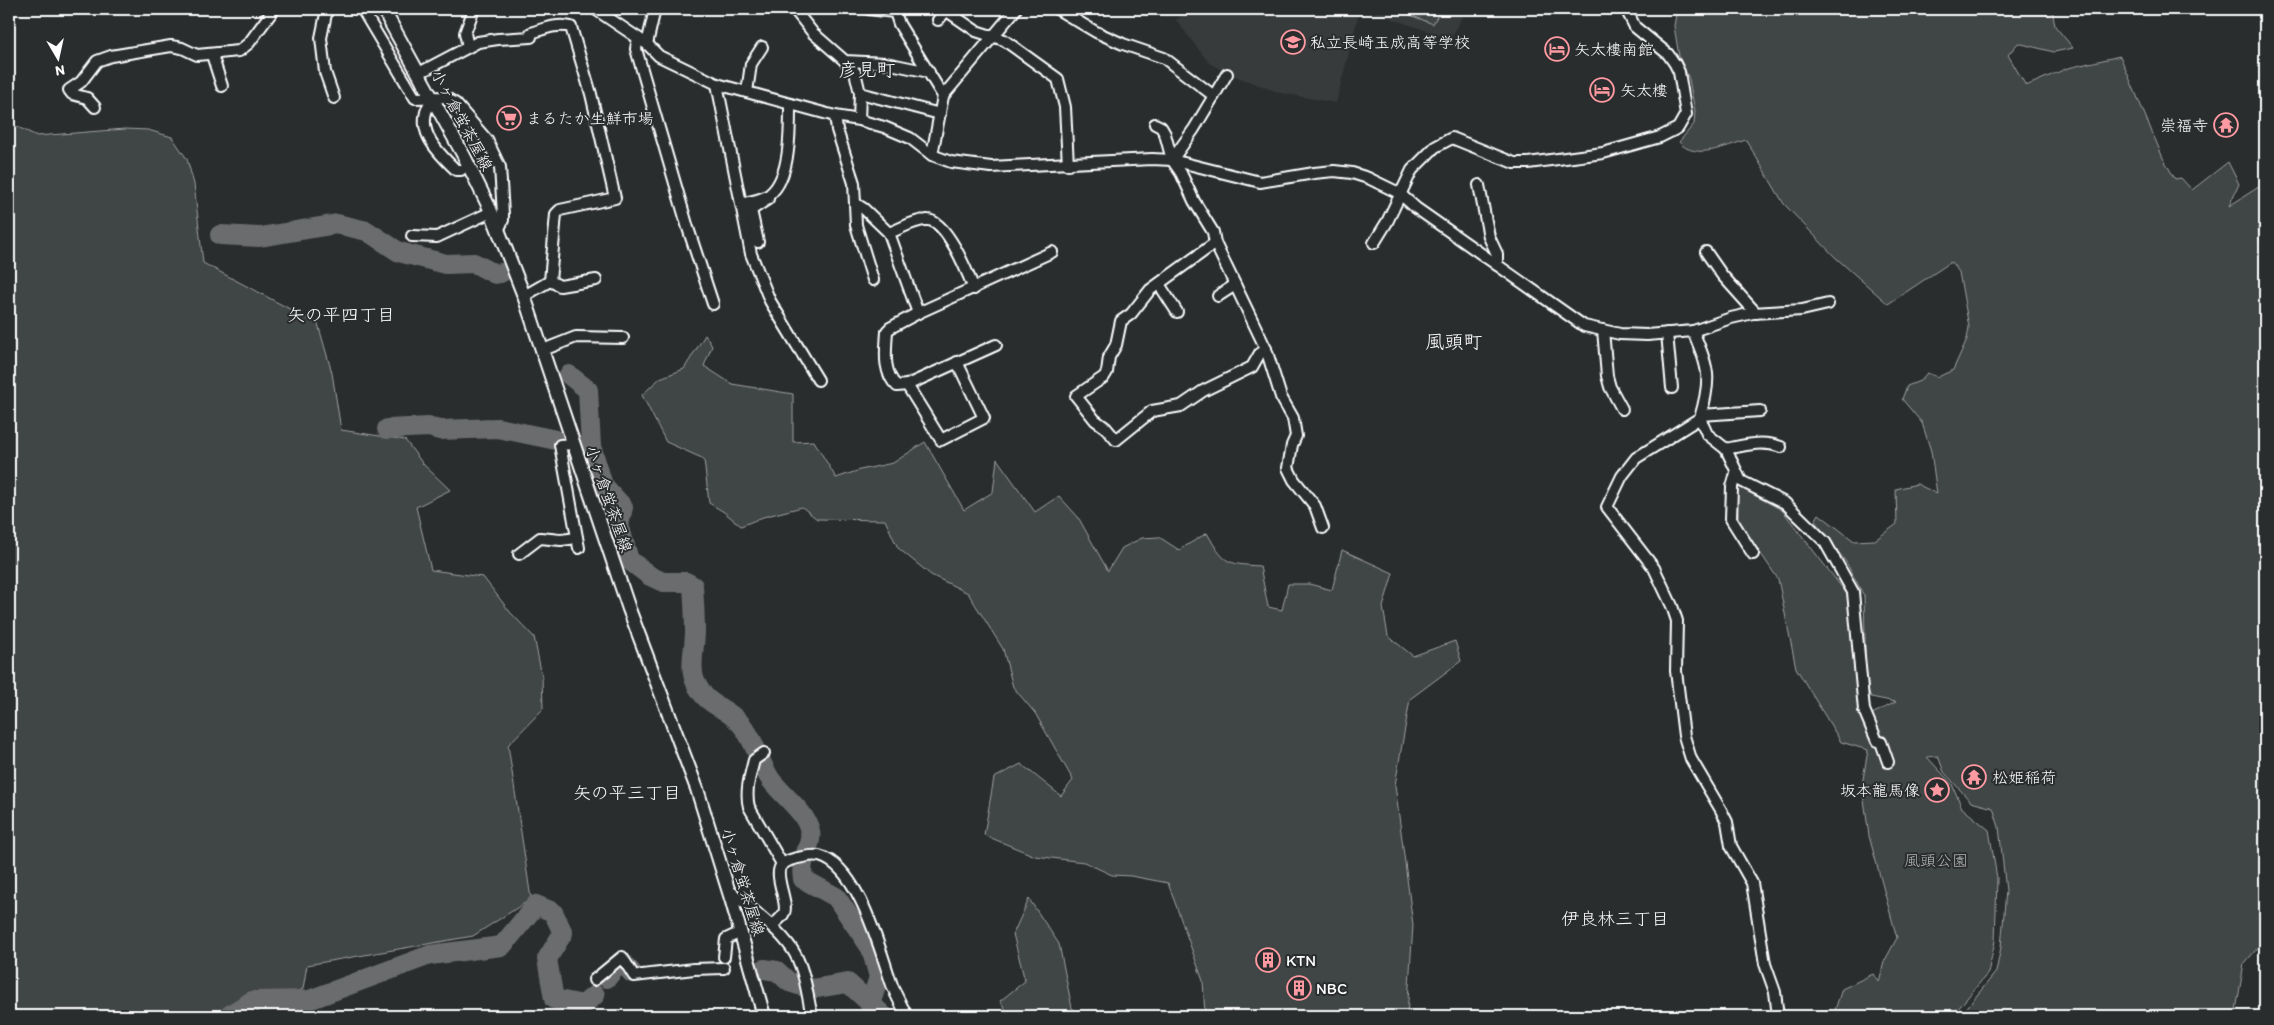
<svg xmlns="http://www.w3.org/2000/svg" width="2274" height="1025" font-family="Itim,'Klee One',sans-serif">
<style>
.built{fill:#373a3b}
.green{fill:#414445;stroke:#a0a2a2}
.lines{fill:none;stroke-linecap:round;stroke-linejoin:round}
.river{stroke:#6a6c6d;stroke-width:20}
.minor-casing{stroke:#fff;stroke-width:14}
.tertiary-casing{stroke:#fff;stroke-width:16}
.minor{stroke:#2a2d2e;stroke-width:10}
.tertiary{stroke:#2a2d2e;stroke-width:12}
.labels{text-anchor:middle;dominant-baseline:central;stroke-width:4;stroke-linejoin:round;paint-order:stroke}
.poi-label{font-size:16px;fill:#fff;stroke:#2a2d2e;text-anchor:start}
.street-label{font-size:16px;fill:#fff;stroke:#2a2d2e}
.park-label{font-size:16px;fill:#b3b4b5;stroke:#2a2d2e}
.neighbourhood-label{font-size:18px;fill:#fff;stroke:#2a2d2e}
.quarter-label{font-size:19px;fill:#fff;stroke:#2a2d2e}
</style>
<rect width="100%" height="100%" fill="#2a2d2e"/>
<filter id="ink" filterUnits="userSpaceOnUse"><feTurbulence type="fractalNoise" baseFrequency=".02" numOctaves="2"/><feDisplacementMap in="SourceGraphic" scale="10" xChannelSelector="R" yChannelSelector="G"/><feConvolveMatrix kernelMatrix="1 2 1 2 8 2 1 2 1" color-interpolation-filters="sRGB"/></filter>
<g filter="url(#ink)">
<g class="built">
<polygon points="1190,9 1360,9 1336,103 1281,93 1229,74 1209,63 1176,20"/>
<polygon points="1363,9 1466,9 1451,39"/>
</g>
<g class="green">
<polygon points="1395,9 1441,9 1433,24"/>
<path d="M1677 9H2052L2055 26 2073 48 2054 52 2018 43 2008 55 2026 86 2068 68 2120 56 2163 158 2175 179 2181 178 2192 190 2228 162 2239 184 2229 206 2265 183V219L2258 227 2259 240 2265 247V939L2244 964 2235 1016H1960L1996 972 2001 947 2006 891 1999 827 1993 808 1971 802 1944 772 1938 756 1927 757 1952 784 1962 808 1989 830 1997 878 1995 941 1988 973 1952 1016H1839L1835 1010 1842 989 1873 974 1879 982 1884 962 1897 938 1869 836 1862 785 1868 750 1841 742 1796 668 1778 579 1738 520 1737 486 1782 510 1847 594 1860 712 1878 728 1872 714 1896 702 1871 697 1866 685 1864 596 1846 562 1815 521 1819 514 1854 541 1875 540 1897 524 1896 489 1917 484 1937 494 1931 451 1922 423 1902 399 1907 386 1920 381 1927 373 1938 377 1953 370 1967 339 1969 327 1959 272 1951 262 1888 304 1835 257 1784 204 1746 140C1726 146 1695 161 1679 142L1694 124 1695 111 1689 79 1679 56 1674 26Z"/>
<polygon points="9,123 37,136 125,129 148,130 172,137 187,159 194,184 203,263 318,324 332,373 341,430 405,440 423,464 450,490 416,507 431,570 483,577 510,612 534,637 542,676 543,709 508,745 531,899 473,936 307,965 303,989 249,1016 9,1016"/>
<path d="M705 335 712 346 704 366 732 384 793 394V442L814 441 836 478 860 470 893 463 925 442 964 510 993 492 997 459 1035 512 1059 496 1078 517 1108 571 1122 548 1142 538 1159 537 1179 550 1207 533C1224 563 1225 564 1260 566L1268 607 1282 610 1288 584H1309L1332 590 1342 550 1393 573 1383 607 1388 636 1413 656 1455 641 1461 661 1410 699 1395 785 1413 925 1407 1016H1205L1203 981 1168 883 1131 876 1112 875 1084 862 1035 856 984 835 994 778 1021 764 1061 796 1073 780 1035 713 1013 687 1003 649 968 593 931 575 898 548 885 520 817 519 802 507 763 517 741 526 724 512 709 503 704 459 666 442 642 395 660 378 684 369Z"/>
<polygon points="1029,899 1059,944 1072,1008 1082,1016 1010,1016 1000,1001 1025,981 1013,934"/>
</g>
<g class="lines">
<g class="river">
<polyline points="220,235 260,237 337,224 367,231 399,252 446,264 474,263 495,274 501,273"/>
<path d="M569 375 588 390 591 446 603 485 623 507 619 525 629 560 650 576 663 582H686L693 586C694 601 695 616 695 632 695 647 689 666 695 681 706 707 724 705 740 723 755 739 759 763 771 780 783 796 805 811 810 831 813 846 799 857 803 879L836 897 871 948 879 977 870 1005"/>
<polyline points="387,429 429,427 439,430 498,428 556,440"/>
<polyline points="764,969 777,971 789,982 811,989 848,983 884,1016"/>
<polyline points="607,978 621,961 632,973"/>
<polyline points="228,1016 252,1001 309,1000 430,955 502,946 536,905 553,912 563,933 547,959 554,999 583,1005 595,995"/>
</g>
<g class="minor-casing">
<g id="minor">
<polyline points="327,9 321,38 325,72 334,98"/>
<polyline points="362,9 415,98 445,97 456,104 487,140 500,167 503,214 503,220 498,231"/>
<path d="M595 9 647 44 659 56 717 84 835 116 859 120 884 127 910 138 932 155 951 162 991 167 1152 159 1172 160 1260 182 1314 173 1334 171 1352 173 1368 178 1399 193 1416 208 1584 326 1620 334 1647 335 1693 331C1709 370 1712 377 1700 418"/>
<polyline points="794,9 813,33 845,61 886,63 929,72"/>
<polyline points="868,9 894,12"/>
<polyline points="894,9 899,24 943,96 932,155"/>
<polyline points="944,9 976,31 1004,40 1058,79 1065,107 1068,165"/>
<polyline points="1057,9 1096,32 1123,44 1164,58 1214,96"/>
<polyline points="938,20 946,11"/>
<polyline points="638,38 636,49 688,228 713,304"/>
<polyline points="647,44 655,9"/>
<polyline points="468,47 465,33 474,9"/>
<polyline points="212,55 222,86"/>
<polyline points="845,61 855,72 860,93 940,114"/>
<path d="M419 73 478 42 498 39 531 37V33C544 29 557 23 571 27L591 94 615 198 560 210 556 214 550 281 524 296"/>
<polyline points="717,84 751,254 770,301 818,380"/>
<polyline points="747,92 751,64 762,47"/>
<polyline points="943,96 1016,9"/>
<path d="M433 98C412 127 435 150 456 170H461"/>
<polyline points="95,107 87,98 72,94 69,90 81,82 97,61 111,56 171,46 182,48 197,55 239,51 249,43 274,9"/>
<polyline points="835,116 837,130 854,183 856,225 873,280"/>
<polyline points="859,120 860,93"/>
<polyline points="1155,124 1161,127 1165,134 1172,160 1181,173 1194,201 1213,232 1215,243 1266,349 1281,397 1293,418 1296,436 1292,445 1288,468 1294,480 1315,506 1323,528"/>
<polyline points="1172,160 1194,129 1227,74"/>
<polyline points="1479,185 1489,237 1497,254 1497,265"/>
<path d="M741 204C750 201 763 200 770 194 791 177 790 128 790 104"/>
<polyline points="856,204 864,209 889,233 918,313"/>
<path d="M889 233C900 229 914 220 926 220 946 218 968 274 974 289"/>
<polyline points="412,236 437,237 491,212"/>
<polyline points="758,242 751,210 768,199"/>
<polyline points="1215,243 1150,290 1131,314 1121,321 1116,345 1109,357 1107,372 1104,377 1076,396 1095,420 1106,428 1116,440 1152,411 1181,406 1203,391 1252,367 1260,353 1266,349"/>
<polyline points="1374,243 1387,222 1412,170 1435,147 1452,138 1514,163 1528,163 1603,153 1660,137 1678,128 1686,114 1679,72 1675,64 1668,54 1635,27 1626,9"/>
<polyline points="1706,252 1722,275 1756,313"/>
<polyline points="550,281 560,286 596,280"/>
<polyline points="1159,284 1177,312"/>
<polyline points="1218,296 1235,285"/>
<polyline points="1603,330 1607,376 1610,387 1622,409"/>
<polyline points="1693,331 1731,318 1753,313 1802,310 1828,304"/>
<polyline points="1667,333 1672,388"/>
<path d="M996 345 907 385 897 386C882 372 886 350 887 331L890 328 918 313 1052 252"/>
<polyline points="543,350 576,337 623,338"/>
<polyline points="907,385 941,440 984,418 957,362"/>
<polyline points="1701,415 1760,411"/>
<polyline points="573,444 560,445 579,548"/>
<path d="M1726 449C1745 445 1762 440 1781 447"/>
<polyline points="1736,473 1732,487 1731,519 1753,554"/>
<polyline points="519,554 540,538 561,540 577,538"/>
<path d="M764 753 754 760C750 776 745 791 749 807L782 864"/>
<path d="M729 890C749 908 776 926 792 949 805 968 807 995 812 1016"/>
<path d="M771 926C775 923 782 918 784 913 789 902 772 873 782 865 787 860 796 858 803 857 808 856 814 855 819 856 859 866 880 951 892 985 896 996 902 1006 907 1016"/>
<polyline points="724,957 726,939 741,932"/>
<polyline points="594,980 622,957 634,976 694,969 724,968"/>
<polyline points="1778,1016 1775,992 1765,964 1752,883 1731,846 1727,822 1721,810 1691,759 1684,736 1676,671 1677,621 1672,606 1654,568 1607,507 1622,476 1636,458 1700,418 1707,434 1726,449 1741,481 1785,503 1825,542 1853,592 1864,710 1877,741 1881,742 1888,762"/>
</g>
</g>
<g class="tertiary-casing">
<polyline id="tertiary" points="383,9 464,156 490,209 524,296 629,609 697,789 732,902 764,1016"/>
</g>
<use href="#minor" class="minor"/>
<use href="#tertiary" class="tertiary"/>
</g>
</g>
<defs>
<g id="school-ring" transform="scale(1.25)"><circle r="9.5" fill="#2a2d2e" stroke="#ff9aa2" stroke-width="1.5"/><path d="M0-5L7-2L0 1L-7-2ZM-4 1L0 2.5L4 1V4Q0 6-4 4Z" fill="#ff9aa2"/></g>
<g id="hotel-ring" transform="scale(1.25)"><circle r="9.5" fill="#2a2d2e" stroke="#ff9aa2" stroke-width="1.5"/><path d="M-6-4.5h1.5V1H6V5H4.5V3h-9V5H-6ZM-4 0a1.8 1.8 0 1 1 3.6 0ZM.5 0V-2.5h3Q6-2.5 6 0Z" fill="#ff9aa2"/></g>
<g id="supermarket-ring" transform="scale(1.25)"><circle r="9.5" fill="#2a2d2e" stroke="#ff9aa2" stroke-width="1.5"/><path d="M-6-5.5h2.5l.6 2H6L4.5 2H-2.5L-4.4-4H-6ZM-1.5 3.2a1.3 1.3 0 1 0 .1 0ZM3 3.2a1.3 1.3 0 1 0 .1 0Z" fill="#ff9aa2"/></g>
<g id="temple-ring" transform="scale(1.25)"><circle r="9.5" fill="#2a2d2e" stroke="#ff9aa2" stroke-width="1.5"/><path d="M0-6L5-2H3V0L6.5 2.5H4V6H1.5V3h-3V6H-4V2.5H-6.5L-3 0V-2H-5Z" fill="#ff9aa2"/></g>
<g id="sight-ring" transform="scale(1.25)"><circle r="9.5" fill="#2a2d2e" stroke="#ff9aa2" stroke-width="1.5"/><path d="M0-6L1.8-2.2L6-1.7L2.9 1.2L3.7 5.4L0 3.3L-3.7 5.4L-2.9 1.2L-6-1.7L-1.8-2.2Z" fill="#ff9aa2"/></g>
<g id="building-ring" transform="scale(1.25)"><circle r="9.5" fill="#2a2d2e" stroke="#ff9aa2" stroke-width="1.5"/><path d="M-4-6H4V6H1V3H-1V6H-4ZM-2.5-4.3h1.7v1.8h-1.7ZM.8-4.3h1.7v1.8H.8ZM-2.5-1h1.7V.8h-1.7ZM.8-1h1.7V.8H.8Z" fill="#ff9aa2"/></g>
</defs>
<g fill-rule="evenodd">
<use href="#school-ring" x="1293" y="42"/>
<use href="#hotel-ring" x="1557" y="49"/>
<use href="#hotel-ring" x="1602" y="90"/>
<use href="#supermarket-ring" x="509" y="118"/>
<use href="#temple-ring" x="2226" y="125"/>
<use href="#temple-ring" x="1974" y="777"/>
<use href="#sight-ring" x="1937" y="790"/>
<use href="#building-ring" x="1268" y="960"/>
<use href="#building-ring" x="1299" y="988"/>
</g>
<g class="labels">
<g class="poi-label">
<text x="1310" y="42">私立長崎玉成高等学校</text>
<text x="1574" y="49">矢太樓南館</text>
<text x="1620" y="90">矢太樓</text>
<text x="526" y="118">まるたか生鮮市場</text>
<text x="2208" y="125" text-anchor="end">崇福寺</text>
<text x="1992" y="777">松姫稲荷</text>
<text x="1920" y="790" text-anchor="end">坂本龍馬像</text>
<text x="1286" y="960">KTN</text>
<text x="1316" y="988">NBC</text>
</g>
<g class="street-label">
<text transform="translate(462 120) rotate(62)">小ヶ倉蛍茶屋線</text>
<text transform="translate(609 499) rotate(71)">小ヶ倉蛍茶屋線</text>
<text transform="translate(743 882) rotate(73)">小ヶ倉蛍茶屋線</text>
</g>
<g class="park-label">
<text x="1936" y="860">風頭公園</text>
</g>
<g class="neighbourhood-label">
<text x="341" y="315">矢の平四丁目</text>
<text x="627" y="793">矢の平三丁目</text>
<text x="1615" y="919">伊良林三丁目</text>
</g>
<g class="quarter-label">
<text x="867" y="69">彦見町</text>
<text x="1454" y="341">風頭町</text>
</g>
</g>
<rect width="2274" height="1025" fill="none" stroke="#2a2d2e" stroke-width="30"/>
<rect x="15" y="15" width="2244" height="995" fill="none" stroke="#fff" stroke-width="2" filter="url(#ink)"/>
<g transform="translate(58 58) rotate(171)" stroke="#2a2d2e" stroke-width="4" paint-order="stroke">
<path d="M0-4L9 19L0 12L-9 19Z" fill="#ffffff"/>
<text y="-8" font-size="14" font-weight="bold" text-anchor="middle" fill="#ffffff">N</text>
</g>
</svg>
